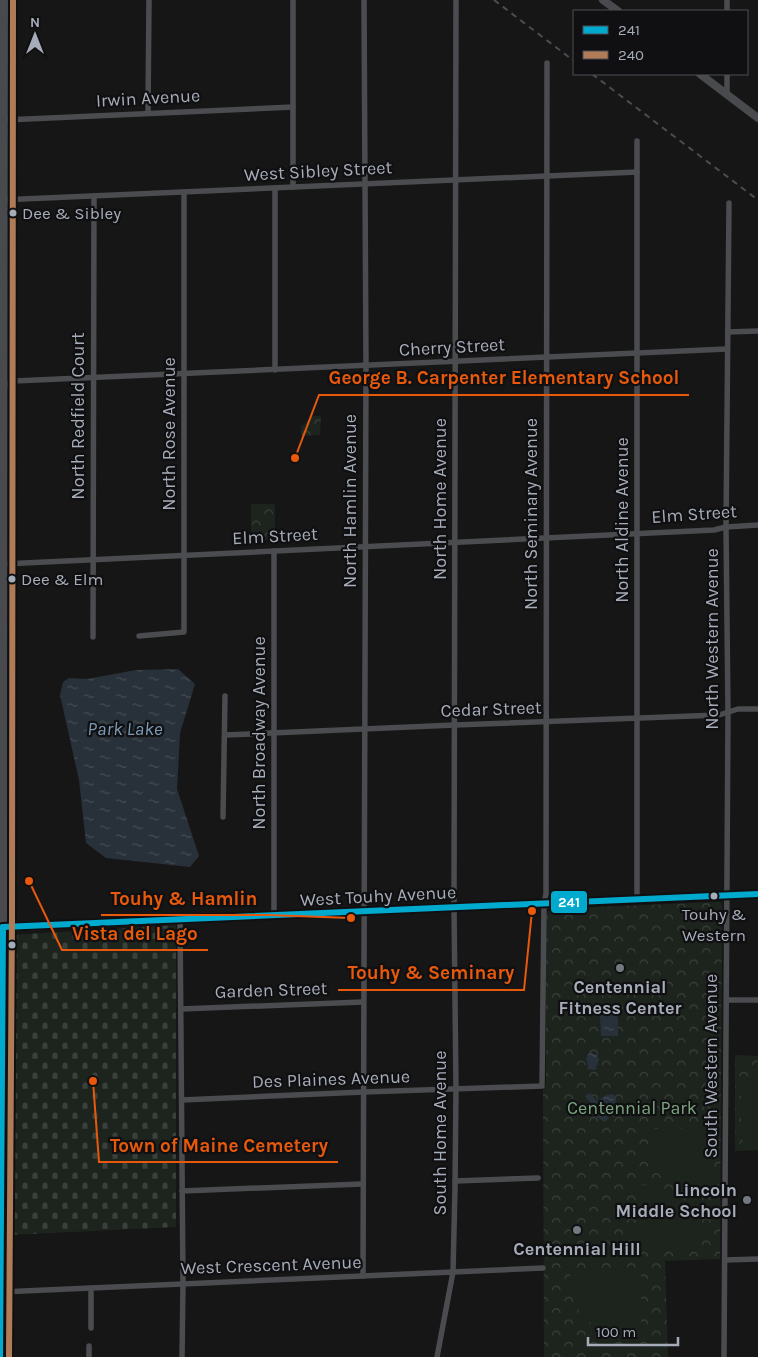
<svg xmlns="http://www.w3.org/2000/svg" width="758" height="1357" font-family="Karla,sans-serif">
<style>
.cemetery{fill:url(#cemetery-stones)}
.park{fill:url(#park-crowns)}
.garden{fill:#1c241d}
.water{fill:url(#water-ripples)}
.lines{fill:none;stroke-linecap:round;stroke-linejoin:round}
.minor{stroke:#4a4c4f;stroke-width:5.5}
.secondary{stroke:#484a4e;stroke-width:8}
.rail{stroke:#4a4c4f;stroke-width:2;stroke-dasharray:6 5;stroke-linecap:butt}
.bus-1-casing{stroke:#101012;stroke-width:10}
.bus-2-casing{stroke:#101012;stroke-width:10}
.bus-1{stroke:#00a9ce;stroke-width:6}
.bus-2{stroke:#b07c57;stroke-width:6}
.bus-dot{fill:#a6acb8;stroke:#101012;stroke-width:2}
.poi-dot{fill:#74787f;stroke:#101012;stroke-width:2}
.labels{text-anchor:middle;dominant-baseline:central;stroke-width:4.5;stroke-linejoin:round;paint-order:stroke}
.bus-label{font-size:17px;fill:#a6acb8;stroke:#101012;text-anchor:start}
.street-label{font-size:18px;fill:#a6acb8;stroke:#101012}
.poi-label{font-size:18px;font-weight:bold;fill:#a6acb8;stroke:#101012}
.park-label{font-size:18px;fill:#7ca57f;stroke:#101012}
.water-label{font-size:19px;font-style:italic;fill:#7b9ab6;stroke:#101012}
.leader{fill:none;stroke:#e8590c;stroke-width:2}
.callout-dot{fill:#e8590c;stroke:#101012;stroke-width:2}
.callout-label{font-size:19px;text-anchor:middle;font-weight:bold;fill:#e8590c;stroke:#101012;stroke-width:4.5;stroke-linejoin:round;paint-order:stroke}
.line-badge{stroke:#101012;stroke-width:2}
.badge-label{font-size:14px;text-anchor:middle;font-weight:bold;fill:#fff}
</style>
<defs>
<pattern id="cemetery-stones" width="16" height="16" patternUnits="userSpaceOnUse" patternTransform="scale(1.25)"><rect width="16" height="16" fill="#1c241d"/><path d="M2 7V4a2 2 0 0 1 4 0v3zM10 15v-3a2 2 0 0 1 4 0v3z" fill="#3a413c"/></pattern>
<pattern id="park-crowns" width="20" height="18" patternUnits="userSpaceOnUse" patternTransform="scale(1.25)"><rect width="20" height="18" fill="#1c241d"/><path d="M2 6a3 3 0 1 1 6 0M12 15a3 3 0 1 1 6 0" fill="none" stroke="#3a413c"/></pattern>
<pattern id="water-ripples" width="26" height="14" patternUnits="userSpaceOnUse" patternTransform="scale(1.25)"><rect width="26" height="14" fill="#283139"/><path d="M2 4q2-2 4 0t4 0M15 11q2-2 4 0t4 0" fill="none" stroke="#444c54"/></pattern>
</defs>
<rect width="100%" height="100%" fill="#161616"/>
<polygon class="cemetery" points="176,925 176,1227 9,1235 10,935"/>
<g class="park">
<polygon points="312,416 321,416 320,435 301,436 301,427"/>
<rect x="251" y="504" width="24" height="36"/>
<polygon points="717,902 720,902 722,906 720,1259 665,1261 668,1357 544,1357 543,1089 546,1085 546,913 550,910 553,909"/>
<polygon points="735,1055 758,1056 758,1150 735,1151"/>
</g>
<g class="garden">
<polygon points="741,1081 758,1083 758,1147 750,1147 741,1139"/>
<path d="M705 1128 713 1135V1191C670 1193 645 1175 648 1129Z"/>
<path d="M639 1185C677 1186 700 1209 702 1247L645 1249 637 1241Z"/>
<path d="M633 1267 641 1275V1335C594 1335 571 1319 570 1270Z"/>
</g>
<g class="water">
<polygon points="178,669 195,684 180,733 177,789 199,856 190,867 106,858 86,843 79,780 60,695 63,682 69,678 87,679 136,670"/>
<polygon points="600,1015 618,1015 618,1036 601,1036"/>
<polygon points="591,1053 597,1055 599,1060 596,1067 597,1069 594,1070 587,1069 588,1066 586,1059 588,1054"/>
<path d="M590 1093 597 1101 606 1095 613 1094C618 1102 618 1108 614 1117L600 1109 598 1111 609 1118 605 1122 588 1112 592 1105 585 1096Z"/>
</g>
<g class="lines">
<g class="minor">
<polyline points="727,11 727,0"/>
<polyline points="727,74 727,94"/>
<polyline points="148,113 149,0"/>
<polyline points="5,120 293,107"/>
<polyline points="637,141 637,899"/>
<polyline points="293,187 293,0"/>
<polyline points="275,188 275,370"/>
<polyline points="0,200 637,172"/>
<polyline points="728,332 758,331"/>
<polyline points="2,388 14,381 727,349"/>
<polyline points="3,564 714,530 726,527 758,525"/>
<polyline points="139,636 184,632 184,192"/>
<polyline points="93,637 94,196"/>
<polyline points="225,735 455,725 719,715 738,709 758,709"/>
<polyline points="223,817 225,696"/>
<polyline points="274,915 274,551"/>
<polyline points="180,919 183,1284 182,1357"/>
<polyline points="727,1000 758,1000"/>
<polyline points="181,1009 363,1002"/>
<polyline points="182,1100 364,1092 542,1086 544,903 546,894 547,63"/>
<polyline points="455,1181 538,1178"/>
<polyline points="182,1191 362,1184"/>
<polyline points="725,1260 758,1259"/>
<polyline points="363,1276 366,366 364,0"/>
<polyline points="0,1292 543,1268"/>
<polyline points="91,1328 91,1288"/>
<polyline points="89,1357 89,1346"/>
<polyline points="437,1357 453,1272 455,1188 456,1089 454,907 456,0"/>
<polyline points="724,1357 728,713 726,527 729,203"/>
</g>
<g class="secondary">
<polyline points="603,0 618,11"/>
<polyline points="700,74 758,118"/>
<polyline points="0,928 758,894"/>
<polyline points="0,1357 3,916 4,0"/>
</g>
<g class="rail">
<polyline points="494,0 574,61"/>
<polyline points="592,74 758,200"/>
</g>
<g class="bus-1-casing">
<g id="bus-1">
<polyline points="3,927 758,894"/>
<polyline points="0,1357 3,927"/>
</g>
</g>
<g class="bus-2-casing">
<polyline id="bus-2" points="9,1357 12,916 13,0"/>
</g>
<use href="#bus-1" class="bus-1"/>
<use href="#bus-2" class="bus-2"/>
</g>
<g class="bus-dot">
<circle cx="13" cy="213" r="4.5"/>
<circle cx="12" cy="579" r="4.5"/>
<circle cx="714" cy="896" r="4.5"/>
<circle cx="12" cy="945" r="4.5"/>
</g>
<g class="poi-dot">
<circle cx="620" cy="968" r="5"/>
<circle cx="747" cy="1200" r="5"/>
<circle cx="577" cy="1230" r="5"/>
</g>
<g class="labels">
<g class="bus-label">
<text x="22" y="213">Dee &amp; Sibley</text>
<text x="21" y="579">Dee &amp; Elm</text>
<text x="714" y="914" text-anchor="middle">Touhy &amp;<tspan x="714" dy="21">Western</tspan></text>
</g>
<g class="street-label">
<text transform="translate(148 98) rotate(-3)">Irwin Avenue</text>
<text transform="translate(318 171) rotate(-3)">West Sibley Street</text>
<text transform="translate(452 347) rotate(-3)">Cherry Street</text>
<text transform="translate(78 416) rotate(-90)">North Redfield Court</text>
<text transform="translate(169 434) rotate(-90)">North Rose Avenue</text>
<text transform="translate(440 499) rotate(-90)">North Home Avenue</text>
<text transform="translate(350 501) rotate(-90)">North Hamlin Avenue</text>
<text transform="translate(531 514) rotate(-90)">North Seminary Avenue</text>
<text transform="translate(694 514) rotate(-4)">Elm Street</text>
<text transform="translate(622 520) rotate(-90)">North Aldine Avenue</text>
<text transform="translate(275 536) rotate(-3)">Elm Street</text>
<text transform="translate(712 639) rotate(-90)">North Western Avenue</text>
<text transform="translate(491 709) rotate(-2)">Cedar Street</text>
<text transform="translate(259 733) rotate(-90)">North Broadway Avenue</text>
<text transform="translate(378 896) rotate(-3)">West Touhy Avenue</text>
<text transform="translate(271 990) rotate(-2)">Garden Street</text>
<text transform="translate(711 1066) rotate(-90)">South Western Avenue</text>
<text transform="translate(331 1079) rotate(-2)">Des Plaines Avenue</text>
<text transform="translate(440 1133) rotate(-90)">South Home Avenue</text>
<text transform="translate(271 1265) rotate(-2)">West Crescent Avenue</text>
</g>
<g class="poi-label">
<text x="620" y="987">Centennial<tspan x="620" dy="21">Fitness Center</tspan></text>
<text x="737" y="1190" text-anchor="end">Lincoln<tspan x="737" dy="21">Middle School</tspan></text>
<text x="577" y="1249">Centennial Hill</text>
</g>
<g class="park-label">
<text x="632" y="1108">Centennial Park</text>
</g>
<g class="water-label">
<text x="125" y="729">Park Lake</text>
</g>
</g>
<path class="leader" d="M295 458L319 395H689M351 918L268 915H101M29 881L62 950H208M532 911L524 990H338M93 1081L99 1162H338"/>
<g class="callout-dot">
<circle cx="295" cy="458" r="5"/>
<circle cx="351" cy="918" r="5"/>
<circle cx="29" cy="881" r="5"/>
<circle cx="532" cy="911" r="5"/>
<circle cx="93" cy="1081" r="5"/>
</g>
<g class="callout-label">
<text x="504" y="384">George B. Carpenter Elementary School</text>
<text x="184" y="905">Touhy &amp; Hamlin</text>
<text x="135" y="940">Vista del Lago</text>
<text x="431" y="979">Touhy &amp; Seminary</text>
<text x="219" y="1152">Town of Maine Cemetery</text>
</g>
<rect class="line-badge" x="550" y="890" width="38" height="24" rx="5" fill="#00a9ce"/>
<g class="badge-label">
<text x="569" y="907">241</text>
</g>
<rect x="573" y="10" width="175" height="65" fill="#101012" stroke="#4c4e54"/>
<rect x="583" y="26" width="25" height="8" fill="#00a9ce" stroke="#4c4e54"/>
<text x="618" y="35" font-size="15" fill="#a6acb8">241</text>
<rect x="583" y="51" width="25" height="8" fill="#b07c57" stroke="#4c4e54"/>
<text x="618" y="60" font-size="15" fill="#a6acb8">240</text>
<g transform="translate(35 35)" stroke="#101012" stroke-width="4" paint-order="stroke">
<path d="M0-4L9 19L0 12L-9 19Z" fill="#a6acb8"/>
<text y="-8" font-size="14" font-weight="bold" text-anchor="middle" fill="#a6acb8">N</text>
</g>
<path d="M588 1337v8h90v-8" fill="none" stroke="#a6acb8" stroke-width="2.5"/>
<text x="596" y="1337" font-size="15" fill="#a6acb8" stroke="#101012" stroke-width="4" paint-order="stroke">100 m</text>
</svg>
